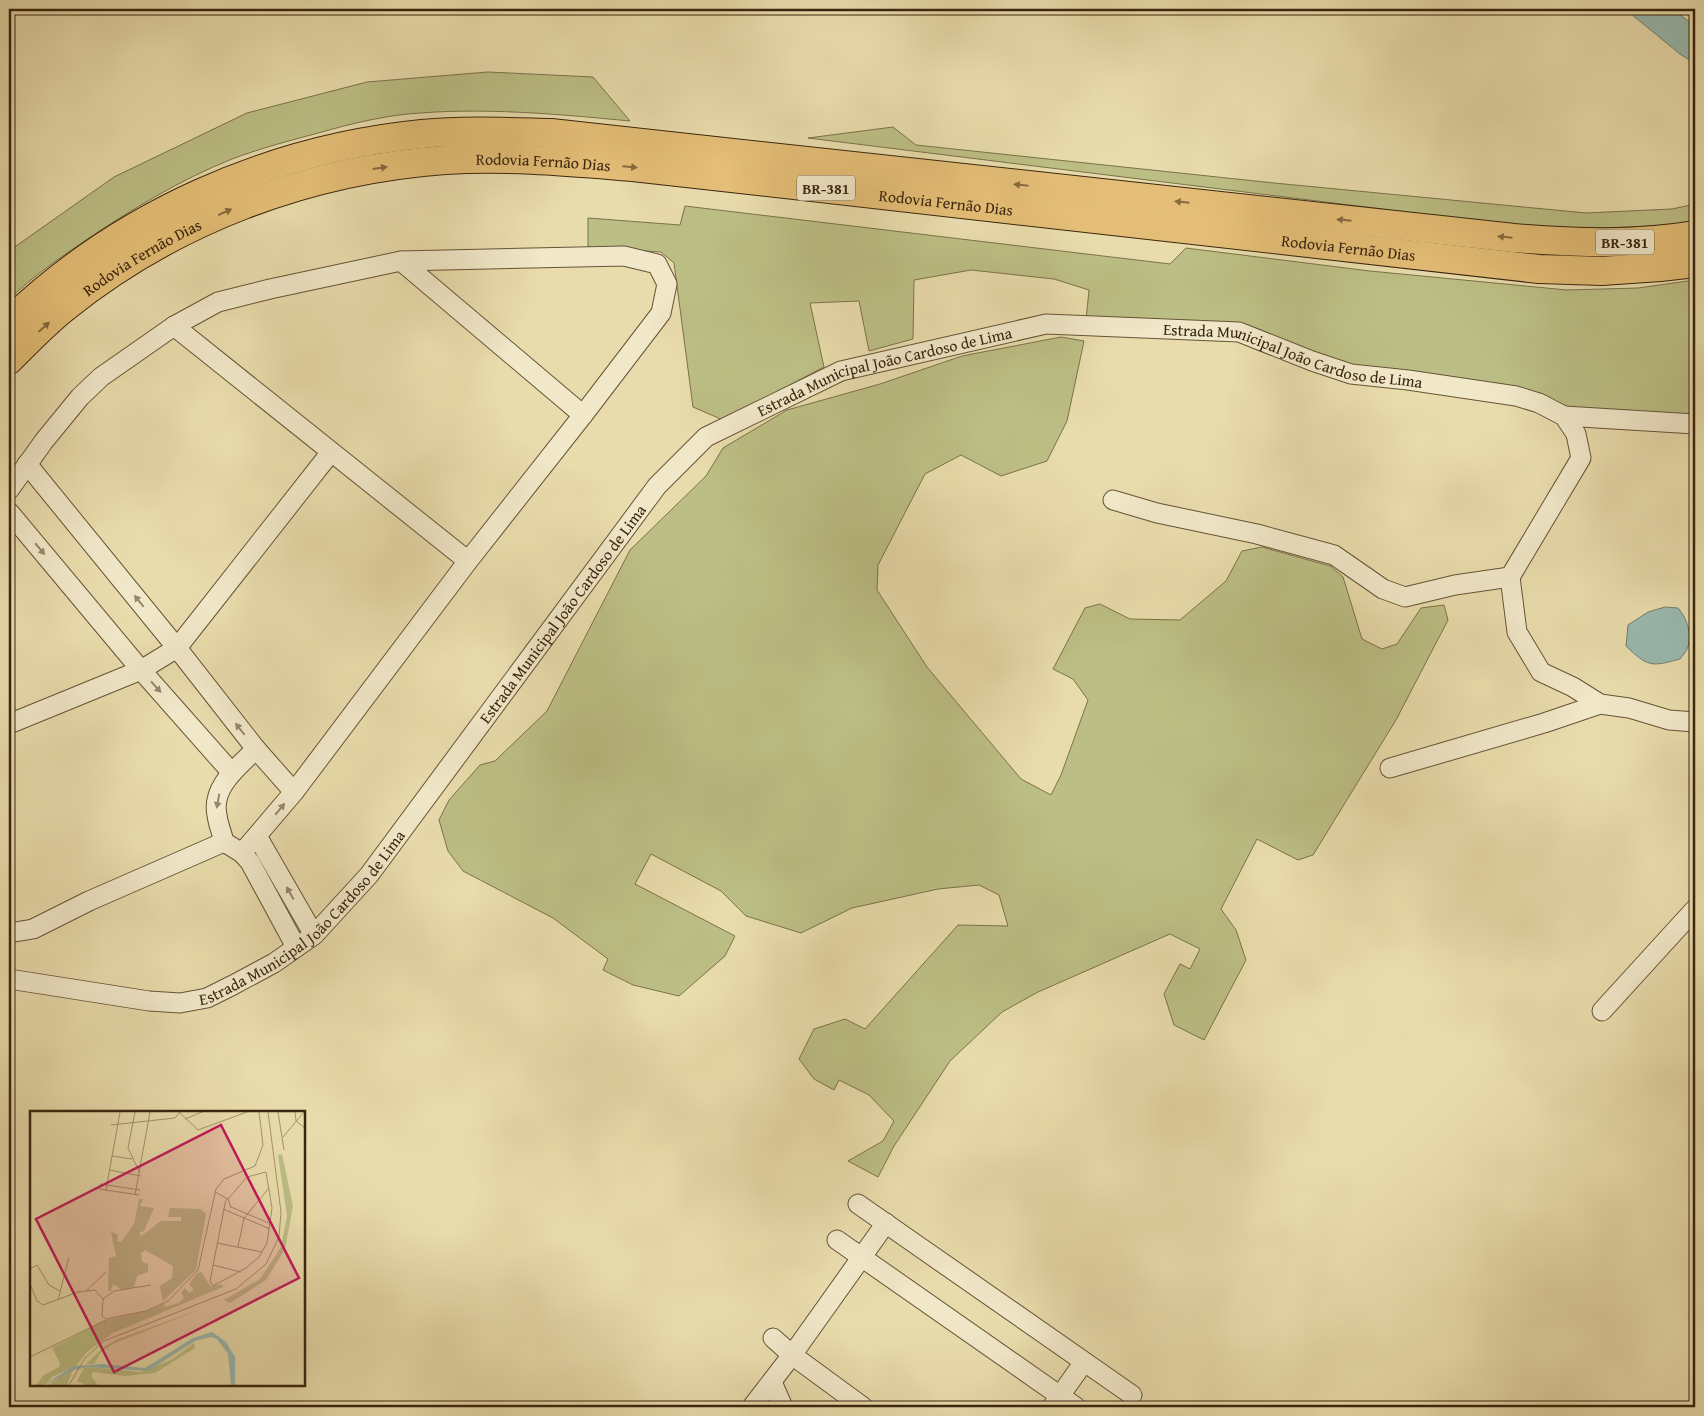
<svg xmlns="http://www.w3.org/2000/svg" width="1704" height="1416" font-family="'Gentium Book Plus',serif">
<style>
.green{fill:#bcbf85;stroke:#7b724a}
.water{fill:#99bab0;stroke:#737e6f}
.lines{fill:none;stroke-linecap:round;stroke-linejoin:round}
.minor-casing{stroke:#665336;stroke-width:21}
.highway-casing{stroke:#3a250e;stroke-width:30}
.minor{stroke:#f1e8c9;stroke-width:19}
.highway{stroke:#e4be76;stroke-width:28}
.oneway{fill:#866a3d}
.oneway2{fill:#96866c}
.labels{text-anchor:middle;dominant-baseline:central;stroke-width:5;stroke-linejoin:round;paint-order:stroke}
.shield{fill:#f1e8c9;stroke:#716046;stroke-width:1}
.shield-label{font-size:15px;font-weight:bold;fill:#3a250e}
.street-label{font-size:16px;fill:#3a250e;stroke:#f1e8c9}
.inset-road{fill:none;stroke:#a3936d;stroke-width:1}
.view{fill:#c2185b;fill-opacity:0.15;stroke:#c2185b;stroke-width:2.5}
.inset-edge{fill:none;stroke:#3a250e;stroke-width:2.5}
</style>
<rect width="100%" height="100%" fill="#e9dcac"/>
<filter id="stains"><feTurbulence type="fractalNoise" baseFrequency=".004" numOctaves="4"/><feColorMatrix values="0 0 0 0 .2 0 0 0 0 .09 0 0 0 0 .02 0 0 0 .5 -.17"/></filter>
<radialGradient id="worn" r=".72"><stop offset=".6" stop-color="#630" stop-opacity="0"/><stop offset="1" stop-color="#630" stop-opacity=".3"/></radialGradient>
<g class="green">
<path d="M488 72 593 77 630 121C557 114 482 107 408 114 379 117 350 124 322 132 292 140 261 148 232 159 180 180 132 209 86 240 60 258 31 277 9 300V251L114 177 247 113 367 82Z"/>
<polygon points="893,127 916,145 1274,183 1586,213 1672,209 1695,204 1695,221 1677,225 1552,230 808,138"/>
<polygon points="685,206 1170,264 1186,248 1370,271 1567,290 1638,288 1695,280 1695,415 1570,410 1356,368 1239,326 1086,320 1089,290 1054,279 971,270 914,280 913,339 869,351 859,301 810,303 824,367 723,420 693,407 674,263 661,252 588,247 588,218 680,225"/>
<polygon points="1061,337 1084,341 1067,421 1047,461 1001,476 961,455 925,474 878,565 877,590 927,667 1021,779 1051,795 1061,775 1088,700 1073,679 1053,669 1085,608 1100,604 1130,619 1180,620 1226,581 1242,551 1262,547 1330,566 1343,577 1362,639 1382,649 1397,644 1421,608 1444,605 1448,620 1396,720 1313,855 1298,860 1257,839 1221,909 1236,930 1246,960 1204,1040 1174,1025 1164,994 1180,964 1190,969 1200,949 1170,934 1038,992 1002,1012 950,1061 894,1146 878,1177 848,1161 883,1141 894,1121 869,1095 839,1080 834,1090 814,1079 799,1059 814,1029 845,1019 865,1029 958,925 1008,926 999,895 979,885 938,889 852,908 801,933 746,916 721,891 651,854 635,884 735,936 725,956 679,996 633,985 603,970 608,959 553,918 463,871 448,851 439,820 449,800 480,765 495,761 547,711 630,550 706,476 723,448 787,410 880,384 962,356"/>
</g>
<g class="water">
<polygon points="1625,9 1672,9 1695,26 1695,64 1680,54"/>
<path d="M1665 607 1678 608C1687 618 1693 636 1687 649 1686 652 1682 656 1680 659 1651 667 1648 667 1626 646L1628 625 1648 612Z"/>
</g>
<g class="lines">
<g class="minor-casing">
<g id="minor">
<polyline points="401,261 583,415"/>
<polyline points="174,326 468,561"/>
<polyline points="1564,416 1695,424"/>
<polyline points="27,464 177,648 256,749 294,792"/>
<polyline points="9,490 44,441 80,397 101,377 174,326 218,302 270,289 401,261 624,256 657,264 667,284 661,313 583,415 468,561 294,792 242,853"/>
<polyline points="1113,500 1157,513 1257,534 1334,555 1383,589 1405,597 1455,585 1510,577"/>
<polyline points="9,512 141,670 232,773"/>
<polyline points="9,724 141,670 177,648 331,452"/>
<path d="M256 749C238 767 211 787 217 815 218 824 222 833 224 842L242 853 250 862 296 947"/>
<polyline points="1390,768 1544,723 1600,704"/>
<polyline points="257,836 314,935"/>
<polyline points="9,933 33,929 89,901 224,842"/>
<path id="s1" d="M9 979 149 1001 180 1003 207 998 233 985 274 963 314 935 369 875 657 486 706 437 841 371 1046 324 1239 332 1312 361 1351 374 1408 380 1516 396 1539 403 1564 416 1576 434 1581 458 1510 577 1517 632 1541 672 1573 687 1600 704 1629 708 1669 720 1695 722"/>
<polyline points="1602,1011 1695,909"/>
<polyline points="858,1204 1132,1395"/>
<polyline points="837,1240 1076,1407"/>
<polyline points="773,1338 792,1355 863,1407"/>
<polyline points="772,1382 783,1407"/>
<polyline points="752,1407 792,1355 886,1223"/>
<polyline points="1052,1407 1084,1362"/>
</g>
</g>
<g class="highway-casing">
<g id="highway">
<path d="M9 322C120 215 269 149 422 134 465 130 508 132 551 133L1514 238C1575 243 1635 245 1695 235"/>
<path id="s2" d="M9 360C26 343 44 324 64 308 172 221 306 170 445 160 508 156 571 162 633 167L1539 269 1602 271 1660 267 1695 263"/>
</g>
</g>
<use href="#minor" class="minor"/>
<use href="#highway" class="highway"/>
</g>
<defs><path id="oneway-solid" d="M-6-.8H1V-3.2L6.5 0L1 3.2V.8H-6Z" transform="scale(1.25)"/></defs>
<g class="oneway">
<use href="#oneway-solid" transform="translate(630 167) rotate(5)"/>
<use href="#oneway-solid" transform="translate(380 168) rotate(-8)"/>
<use href="#oneway-solid" transform="translate(1021 185) rotate(-174)"/>
<use href="#oneway-solid" transform="translate(1182 202) rotate(-174)"/>
<use href="#oneway-solid" transform="translate(225 212) rotate(-24)"/>
<use href="#oneway-solid" transform="translate(1344 220) rotate(-174)"/>
<use href="#oneway-solid" transform="translate(1505 237) rotate(-174)"/>
<use href="#oneway-solid" transform="translate(44 327) rotate(-42)"/>
</g>
<g class="oneway2">
<use href="#oneway-solid" transform="translate(40 549) rotate(50)"/>
<use href="#oneway-solid" transform="translate(139 601) rotate(-129)"/>
<use href="#oneway-solid" transform="translate(156 687) rotate(48)"/>
<use href="#oneway-solid" transform="translate(240 729) rotate(-128)"/>
<use href="#oneway-solid" transform="translate(218 801) rotate(100)"/>
<use href="#oneway-solid" transform="translate(280 809) rotate(-50)"/>
<use href="#oneway-solid" transform="translate(290 893) rotate(-119)"/>
</g>
<g class="labels">
<g class="shield">
<rect x="797" y="175.5" width="58" height="25" rx="4"/>
<rect x="1596" y="229.5" width="58" height="25" rx="4"/>
</g>
<g class="shield-label">
<text x="826" y="188">BR-381</text>
<text x="1625" y="242">BR-381</text>
</g>
<g class="street-label">
<text stroke="none"><textPath href="#s2" startOffset="589">Rodovia Fernão Dias</textPath></text>
<text stroke="none"><textPath href="#s2" startOffset="994">Rodovia Fernão Dias</textPath></text>
<text stroke="none"><textPath href="#s2" startOffset="1399">Rodovia Fernão Dias</textPath></text>
<text stroke="none"><textPath href="#s2" startOffset="169">Rodovia Fernão Dias</textPath></text>
<text stroke="none"><textPath href="#s1" startOffset="1571">Estrada Municipal João Cardoso de Lima</textPath></text>
<text stroke="none"><textPath href="#s1" startOffset="1151">Estrada Municipal João Cardoso de Lima</textPath></text>
<text stroke="none"><textPath href="#s1" startOffset="731">Estrada Municipal João Cardoso de Lima</textPath></text>
<text stroke="none"><textPath href="#s1" startOffset="326">Estrada Municipal João Cardoso de Lima</textPath></text>
</g>
</g>
<g transform="translate(30 1111)">
<rect width="275" height="275" fill="#e9dcac"/>
<path d="M252 43 263 95 255 138 236 169 200 192 194 189 230 168 251 136 257 105 248 44ZM109 88H113L110 95 124 97 114 120 109 122 111 125 131 110H151V106H138L140 97 171 98 176 103 166 159 133 190 130 175 142 167 143 155 115 139 111 142 112 151 118 153V161L107 165 104 176 92 179 83 173 81 180H78L79 147 86 145 81 121 88 124 87 130 91 131 104 113ZM171 161 181 176 192 173 193 176 83 222 57 241 47 254 22 266 15 274H6L14 264 29 256 30 252 22 237 76 209 117 200 134 193 135 196 149 192 154 187 151 181 155 177 159 182 164 179 159 173 167 162ZM174 197 85 232 71 241 64 253H56L75 235 88 228ZM164 232 165 237 125 262 94 265 63 261 61 265 68 274H56L47 270 54 257 59 256 111 261 141 249ZM43 259 37 274H19L27 268Z" fill="#bcbf85"/>
<path d="M182 221 196 231 205 246V274H201L198 243 187 228 181 226 165 230 118 260 59 256 44 259 15 274 43 255 72 253 115 257 163 227Z" fill="#99bab0"/>
<path class="inset-road" d="M105 1 98 37 109 60M248 1 254 39M265 1 266 10 275 17M150 2 168 19 217 1M155 8 172 1M81 14 145 7 150 1M253 26 274 1M82 45 102 48M79 59 111 65M70 73 110 79M69 78 109 84M76 79 90 1M185 81 198 88 201 97M105 84 120 1M196 88 180 170 183 175 216 157 229 146 237 132 242 97 236 61 217 66 198 88M201 96 241 113M193 98 240 118M187 132 232 141M208 136 214 107 239 77M183 154 211 161M0 158 7 154 19 174 30 180M0 173 7 190 13 194 48 181 65 179 73 188 72 205 76 208 116 200 138 190 168 159 186 78 194 68 225 55 233 34 229 1M57 179 76 161M73 188 84 180 121 174M28 189 39 146M0 246 76 209M39 274 55 247 74 230 206 178 236 153 249 126 251 101 238 1"/>
<path class="view" d="M191 14 269 167 84 261 6 108Z"/>
<rect width="275" height="275" class="inset-edge"/>
</g>
<rect width="1704" height="1416" fill="none" stroke="#e9dcac" stroke-width="30"/>
<rect x="10" y="10" width="1684" height="1396" fill="none" stroke="#3a250e" stroke-width="2.5"/>
<rect x="15" y="15" width="1674" height="1386" fill="none" stroke="#3a250e"/>
<rect width="100%" height="100%" filter="url(#stains)"/>
<rect width="100%" height="100%" fill="url(#worn)"/>
</svg>
